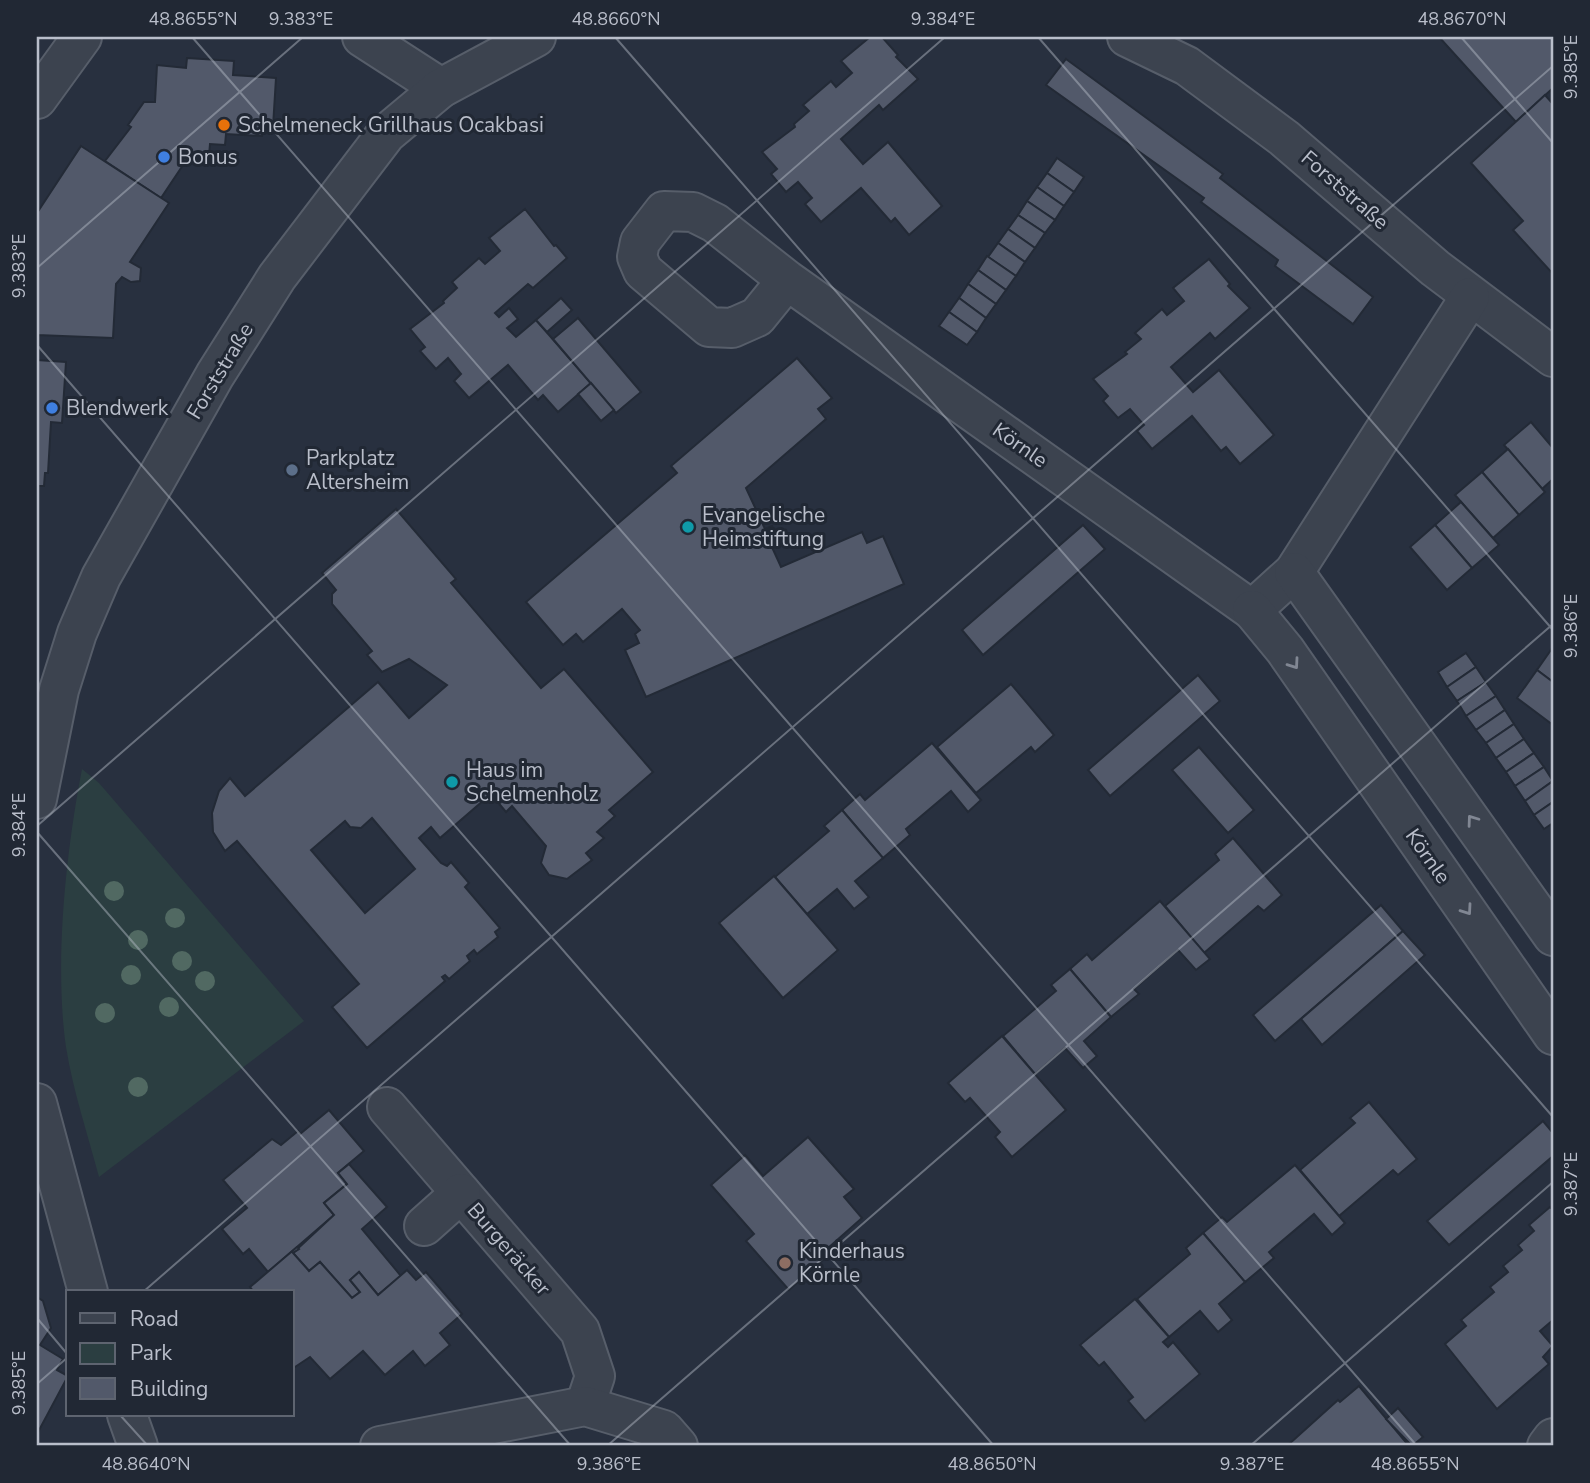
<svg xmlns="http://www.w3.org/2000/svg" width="1590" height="1483" font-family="'Nunito Sans',sans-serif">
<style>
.green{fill:#2b3e41}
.building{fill:#52596a;stroke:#232a36;stroke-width:2;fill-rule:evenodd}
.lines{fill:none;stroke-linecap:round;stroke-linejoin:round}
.minor-casing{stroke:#575e6a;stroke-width:42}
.minor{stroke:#3c434f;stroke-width:38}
.tree{fill:#516962}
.oneway{stroke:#818793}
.ticks{fill:none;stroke:#b9beca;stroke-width:2;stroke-opacity:0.45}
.food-dot{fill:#e8710a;stroke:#212834;stroke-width:2.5}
.shop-dot{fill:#3f7fe0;stroke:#212834;stroke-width:2.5}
.service-dot{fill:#5c6f8a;stroke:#212834;stroke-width:2.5}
.culture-dot{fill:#0f9aa8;stroke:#212834;stroke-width:2.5}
.education-dot{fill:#8d6e63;stroke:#212834;stroke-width:2.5}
.labels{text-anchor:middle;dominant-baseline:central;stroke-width:6;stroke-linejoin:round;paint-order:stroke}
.poi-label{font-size:21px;fill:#b9beca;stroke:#212834;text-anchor:start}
.street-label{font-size:21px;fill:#b9beca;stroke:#212834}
.neatline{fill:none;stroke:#b9beca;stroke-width:2.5}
.ticks-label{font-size:18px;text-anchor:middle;fill:#b9beca}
</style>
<rect width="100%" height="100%" fill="#28303f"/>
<path class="green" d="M82 769 99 783 304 1021 99 1177C88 1135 73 1091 66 1047 54 964 66 851 82 769Z"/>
<g class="building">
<polygon points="870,37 882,37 898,55 896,57 918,79 883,110 879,105 841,139 863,164 888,142 942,206 909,235 895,218 891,222 861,188 821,222 805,204 812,198 798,182 786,192 771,174 777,169 762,152 795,127 794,124 809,111 803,105 831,81 836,87 852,73 841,61"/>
<polygon points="1439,37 1553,37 1553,88 1516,122"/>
<polygon points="187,58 234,61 233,75 276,78 273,127 263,126 262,136 226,134 225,145 210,144 209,156 200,158 191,153 161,198 105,161 131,127 128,125 144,102 155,102 157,65 186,68"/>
<polygon points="1066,59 1223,174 1220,178 1373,297 1353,324 1275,266 1278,260 1201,202 1204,198 1046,85"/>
<polygon points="1545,95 1553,104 1553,274 1513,230 1523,221 1471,163"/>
<polygon points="81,146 169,203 130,262 141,268 140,281 131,282 122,277 116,284 113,338 37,335 37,213"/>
<polygon points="1057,158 1084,177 1074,192 1047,173"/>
<polygon points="1047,173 1074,192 1064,206 1037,187"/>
<polygon points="1037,187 1064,206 1055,220 1027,201"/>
<polygon points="1027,201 1055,220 1045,233 1018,215"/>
<polygon points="525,209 554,246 556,245 567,258 533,288 528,284 495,313 499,317 509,308 518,319 507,328 516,337 536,320 591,383 558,412 543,395 538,400 508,365 469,398 454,381 461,374 448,358 436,369 420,351 425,347 410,329 444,303 443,301 457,288 452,282 479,258 485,264 500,251 489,238"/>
<polygon points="1018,215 1045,233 1035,248 1008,229"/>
<polygon points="1008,229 1035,248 1025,262 998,243"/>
<polygon points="998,243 1025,262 1016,276 988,257"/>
<polygon points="987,256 1016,276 1006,290 978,270"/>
<polygon points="1209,259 1230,284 1228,286 1250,308 1215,339 1210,333 1171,367 1193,392 1219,370 1274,435 1240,464 1226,447 1221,451 1192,416 1152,449 1137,431 1144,425 1130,409 1118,418 1103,401 1108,396 1093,379 1127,354 1125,352 1141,339 1135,333 1162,309 1167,315 1184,301 1173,288"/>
<polygon points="978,270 1006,290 996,304 968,284"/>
<polygon points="968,284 996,304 986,318 959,298"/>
<polygon points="561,298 572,310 547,332 536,320"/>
<polygon points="959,298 986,318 977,332 949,312"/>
<polygon points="949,312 977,332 967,345 939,326"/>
<polygon points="578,318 641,392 616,413 553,339"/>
<polygon points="797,358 832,398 818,409 826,419 746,488 765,529 772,526 779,542 771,545 781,567 862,532 867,543 883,536 904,584 646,697 625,650 639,643 635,634 640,630 622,609 583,642 576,634 563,645 526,602 677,473 671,466"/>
<polygon points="37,360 66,362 62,423 51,422 48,473 45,473 44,486 37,486"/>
<polygon points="591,383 614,410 601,421 578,394"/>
<polygon points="1531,422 1553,448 1553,479 1542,489 1504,445"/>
<polygon points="1508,449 1545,492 1519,515 1482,472"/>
<polygon points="1482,472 1519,515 1493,538 1455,495"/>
<polygon points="1461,502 1499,545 1472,568 1435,525"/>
<path d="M396 509 456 579 451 583 541 688 564 669 653 772 609 810 615 816 597 832 604 838 586 853 592 860 567 879 549 875 541 863 546 846 512 806 506 812 491 794 440 838 431 827 419 838 441 863 447 866 451 862 469 883 465 887 500 928 495 932 498 937 477 954 474 950 467 956 470 961 449 979 445 975 442 977 445 981 367 1048 332 1007 359 984 237 841 225 851 213 832 212 813 219 791 230 778 245 796 378 682 409 718 447 685 409 659 382 672 367 655 372 651 332 604V594L336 590 322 573ZM372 818 415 869 365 913 311 850 345 821 350 827 361 828Z"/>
<polygon points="1083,525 1105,549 983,655 962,630"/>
<polygon points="1435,525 1472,568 1447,590 1410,547"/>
<polygon points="1553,647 1553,682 1537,670"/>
<polygon points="1466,653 1476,667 1447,687 1438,672"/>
<polygon points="1476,667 1486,682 1457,701 1447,687"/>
<polygon points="1537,670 1553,682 1553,725 1517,698"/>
<polygon points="1198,675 1220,701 1110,796 1088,770"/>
<polygon points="1486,682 1496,696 1466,716 1457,701"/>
<polygon points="1011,684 1054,735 1035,752 1031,747 976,793 937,747"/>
<polygon points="1496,696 1505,710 1476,730 1466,716"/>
<polygon points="1505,710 1514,724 1486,743 1476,730"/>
<polygon points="1514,724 1524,739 1496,758 1486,743"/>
<polygon points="1524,739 1534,753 1506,772 1496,758"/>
<polygon points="932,743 981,800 968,812 951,791 906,829 910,835 883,858 842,810 860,794 865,800"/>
<polygon points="1199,747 1254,810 1228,833 1172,770"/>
<polygon points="1534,753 1544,767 1515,786 1506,772"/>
<polygon points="1544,767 1553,781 1525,801 1515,786"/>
<polygon points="1553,781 1553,802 1534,815 1525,801"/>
<polygon points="1553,802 1553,823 1544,829 1534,815"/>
<polygon points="842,810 883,858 855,881 869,897 854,909 837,889 807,914 775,877 829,831 824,826"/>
<polygon points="1233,838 1282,895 1264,911 1258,906 1204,953 1165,906 1219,860 1215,854"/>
<polygon points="774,876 838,950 783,998 719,923"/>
<polygon points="1160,901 1210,959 1196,970 1178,950 1134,989 1139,994 1111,1017 1070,969 1087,954 1092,960"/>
<polygon points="1381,905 1403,931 1275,1041 1253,1015"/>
<polygon points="1403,931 1425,955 1322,1045 1301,1019"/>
<polygon points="1070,969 1111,1017 1084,1041 1097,1056 1083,1068 1065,1048 1035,1074 1003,1036 1056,991 1051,985"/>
<polygon points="1002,1036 1066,1110 1012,1157 995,1137 1000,1132 970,1098 965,1102 948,1083"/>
<polygon points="1369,1102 1417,1159 1398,1175 1393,1170 1339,1216 1300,1170 1355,1123 1350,1118"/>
<polygon points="329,1110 364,1151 338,1173 347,1184 324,1203 334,1215 268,1272 249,1249 243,1254 222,1229 247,1208 223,1180 272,1139 281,1145 298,1131 300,1134"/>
<polygon points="1543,1121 1553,1133 1553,1156 1449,1245 1427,1221"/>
<polygon points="808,1137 854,1189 844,1197 862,1218 819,1256 823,1260 789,1290 746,1241 754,1234 711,1185 745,1155 763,1176"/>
<polygon points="349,1164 387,1207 362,1229 401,1276 378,1295 359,1272 350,1280 360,1292 352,1298 320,1262 309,1271 293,1253 334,1215 324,1203 347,1184 338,1173"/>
<polygon points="1295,1165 1345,1223 1332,1235 1314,1214 1269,1252 1274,1258 1245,1282 1203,1233 1222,1217 1227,1222"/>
<polygon points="1550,1207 1553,1210 1553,1320 1540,1331 1553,1346 1543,1357 1549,1364 1497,1409 1445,1344 1466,1326 1461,1320 1494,1292 1490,1287 1508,1272 1503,1266 1522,1250 1518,1245 1534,1231 1529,1225"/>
<polygon points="1203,1233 1245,1282 1219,1304 1232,1320 1218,1332 1200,1311 1169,1337 1137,1299 1190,1254 1186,1248"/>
<polygon points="297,1247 299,1249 293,1253 309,1271 320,1262 352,1298 360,1292 350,1280 359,1272 378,1295 407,1270 416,1280 426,1272 462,1314 440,1333 450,1345 425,1366 413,1351 385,1375 363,1351 330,1379 310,1357 292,1369 292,1292 254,1292 250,1287"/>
<polygon points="37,1297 43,1301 51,1328 40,1345 63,1359 57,1370 68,1376 37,1434"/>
<polygon points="1135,1299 1169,1337 1163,1342 1168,1347 1173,1342 1200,1374 1145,1421 1128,1401 1133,1397 1104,1362 1099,1366 1080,1345"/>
<polygon points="1359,1386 1409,1446 1288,1445 1338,1400 1340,1402"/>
<polygon points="1398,1408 1423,1437 1412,1446 1386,1419"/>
</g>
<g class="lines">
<g class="minor-casing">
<g id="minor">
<polyline points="362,37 441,88"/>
<polyline points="1127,37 1187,66 1284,138 1435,268 1553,357"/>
<polyline points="37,99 82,37"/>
<polyline points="787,280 757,317 732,328 709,327 643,271 637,257 640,242 664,211 693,212 715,223 787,280 1252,610 1294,572 1470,297"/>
<polyline points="1294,572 1553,936"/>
<polyline points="1252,610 1285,650 1553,1035"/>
<polyline points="37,799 59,690 77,633 101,577 215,375 277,277 386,134 441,88 536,37"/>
<polyline points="37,1103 88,1292"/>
<polyline points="387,1107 580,1331 595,1376 585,1406"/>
<polyline points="424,1226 461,1193"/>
<polyline points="127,1415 138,1446"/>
<polyline points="380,1446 585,1406 664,1430 678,1446"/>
<polyline points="1547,1446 1553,1438"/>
</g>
</g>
<use href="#minor" class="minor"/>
</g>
<g class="tree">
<circle cx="114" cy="891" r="10"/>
<circle cx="175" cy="918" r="10"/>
<circle cx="138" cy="940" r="10"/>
<circle cx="182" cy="961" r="10"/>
<circle cx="131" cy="975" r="10"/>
<circle cx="205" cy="981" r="10"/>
<circle cx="169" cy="1007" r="10"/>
<circle cx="105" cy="1013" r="10"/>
<circle cx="138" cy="1087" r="10"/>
</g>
<defs><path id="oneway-chevron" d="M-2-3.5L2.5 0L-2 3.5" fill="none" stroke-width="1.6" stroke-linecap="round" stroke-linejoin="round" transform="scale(1.75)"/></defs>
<g class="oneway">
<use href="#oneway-chevron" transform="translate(1294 664) rotate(55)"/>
<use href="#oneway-chevron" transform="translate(1472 820) rotate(-126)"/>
<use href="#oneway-chevron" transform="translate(1467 910) rotate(55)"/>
</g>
<path class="ticks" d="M192 37 1417 1446M615 37 1553 1117M1038 37 1553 630M1461 37 1553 143M37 268 303 37M37 345 994 1446M37 826 945 37M37 832 571 1446M143 1292 1553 66M37 1318 68 1355M37 1384 68 1357M120 1415 148 1446M607 1446 1553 624M1250 1446 1553 1182"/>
<circle class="food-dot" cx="224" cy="125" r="7"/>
<g class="shop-dot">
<circle cx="164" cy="157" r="7"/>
<circle cx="52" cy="408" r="7"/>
</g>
<circle class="service-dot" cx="292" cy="470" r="7"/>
<g class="culture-dot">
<circle cx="688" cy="527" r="7"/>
<circle cx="452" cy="782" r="7"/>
</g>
<circle class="education-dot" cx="785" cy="1263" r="7"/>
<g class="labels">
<g class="poi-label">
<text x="238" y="125">Schelmeneck Grillhaus Ocakbasi</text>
<text x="178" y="157">Bonus</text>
<text x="66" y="408">Blendwerk</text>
<text x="306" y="458">Parkplatz<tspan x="306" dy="24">Altersheim</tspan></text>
<text x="702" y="515">Evangelische<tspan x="702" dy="24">Heimstiftung</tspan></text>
<text x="466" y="770">Haus im<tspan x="466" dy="24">Schelmenholz</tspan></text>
<text x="799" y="1251">Kinderhaus<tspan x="799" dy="24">Körnle</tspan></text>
</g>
<g class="street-label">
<text transform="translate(1345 190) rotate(41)">Forststraße</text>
<text transform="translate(220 371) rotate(-59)">Forststraße</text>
<text transform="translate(1020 445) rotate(35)">Körnle</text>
<text transform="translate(1428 856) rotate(55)">Körnle</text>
<text transform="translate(509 1249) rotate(49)">Burgeräcker</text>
</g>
</g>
<rect width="1590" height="1483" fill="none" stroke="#212834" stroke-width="77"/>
<rect x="66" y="1290" width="228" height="126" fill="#212834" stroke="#5e6470" stroke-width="2"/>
<rect x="80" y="1313" width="35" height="10" fill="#3c434f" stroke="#5e6470" stroke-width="2"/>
<text x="130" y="1326" font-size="21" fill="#b9beca">Road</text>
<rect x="80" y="1343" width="35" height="21" fill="#2b3e41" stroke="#5e6470" stroke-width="2"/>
<text x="130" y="1360" font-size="21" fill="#b9beca">Park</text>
<rect x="80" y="1378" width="35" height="21" fill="#52596a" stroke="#5e6470" stroke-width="2"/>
<text x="130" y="1396" font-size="21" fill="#b9beca">Building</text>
<rect x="38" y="38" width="1514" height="1406" class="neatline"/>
<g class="ticks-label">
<text x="193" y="25">48.8655°N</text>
<text x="301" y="25">9.383°E</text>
<text x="616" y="25">48.8660°N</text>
<text x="943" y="25">9.384°E</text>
<text x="1462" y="25">48.8670°N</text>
<text transform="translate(1571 67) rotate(-90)" y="6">9.385°E</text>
<text transform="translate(19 266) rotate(-90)" y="6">9.383°E</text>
<text transform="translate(1571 626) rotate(-90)" y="6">9.386°E</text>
<text transform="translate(19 825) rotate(-90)" y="6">9.384°E</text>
<text transform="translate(1571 1184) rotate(-90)" y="6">9.387°E</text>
<text transform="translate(19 1383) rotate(-90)" y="6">9.385°E</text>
<text x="146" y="1470">48.8640°N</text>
<text x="609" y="1470">9.386°E</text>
<text x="992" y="1470">48.8650°N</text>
<text x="1252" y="1470">9.387°E</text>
<text x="1415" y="1470">48.8655°N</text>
</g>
</svg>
